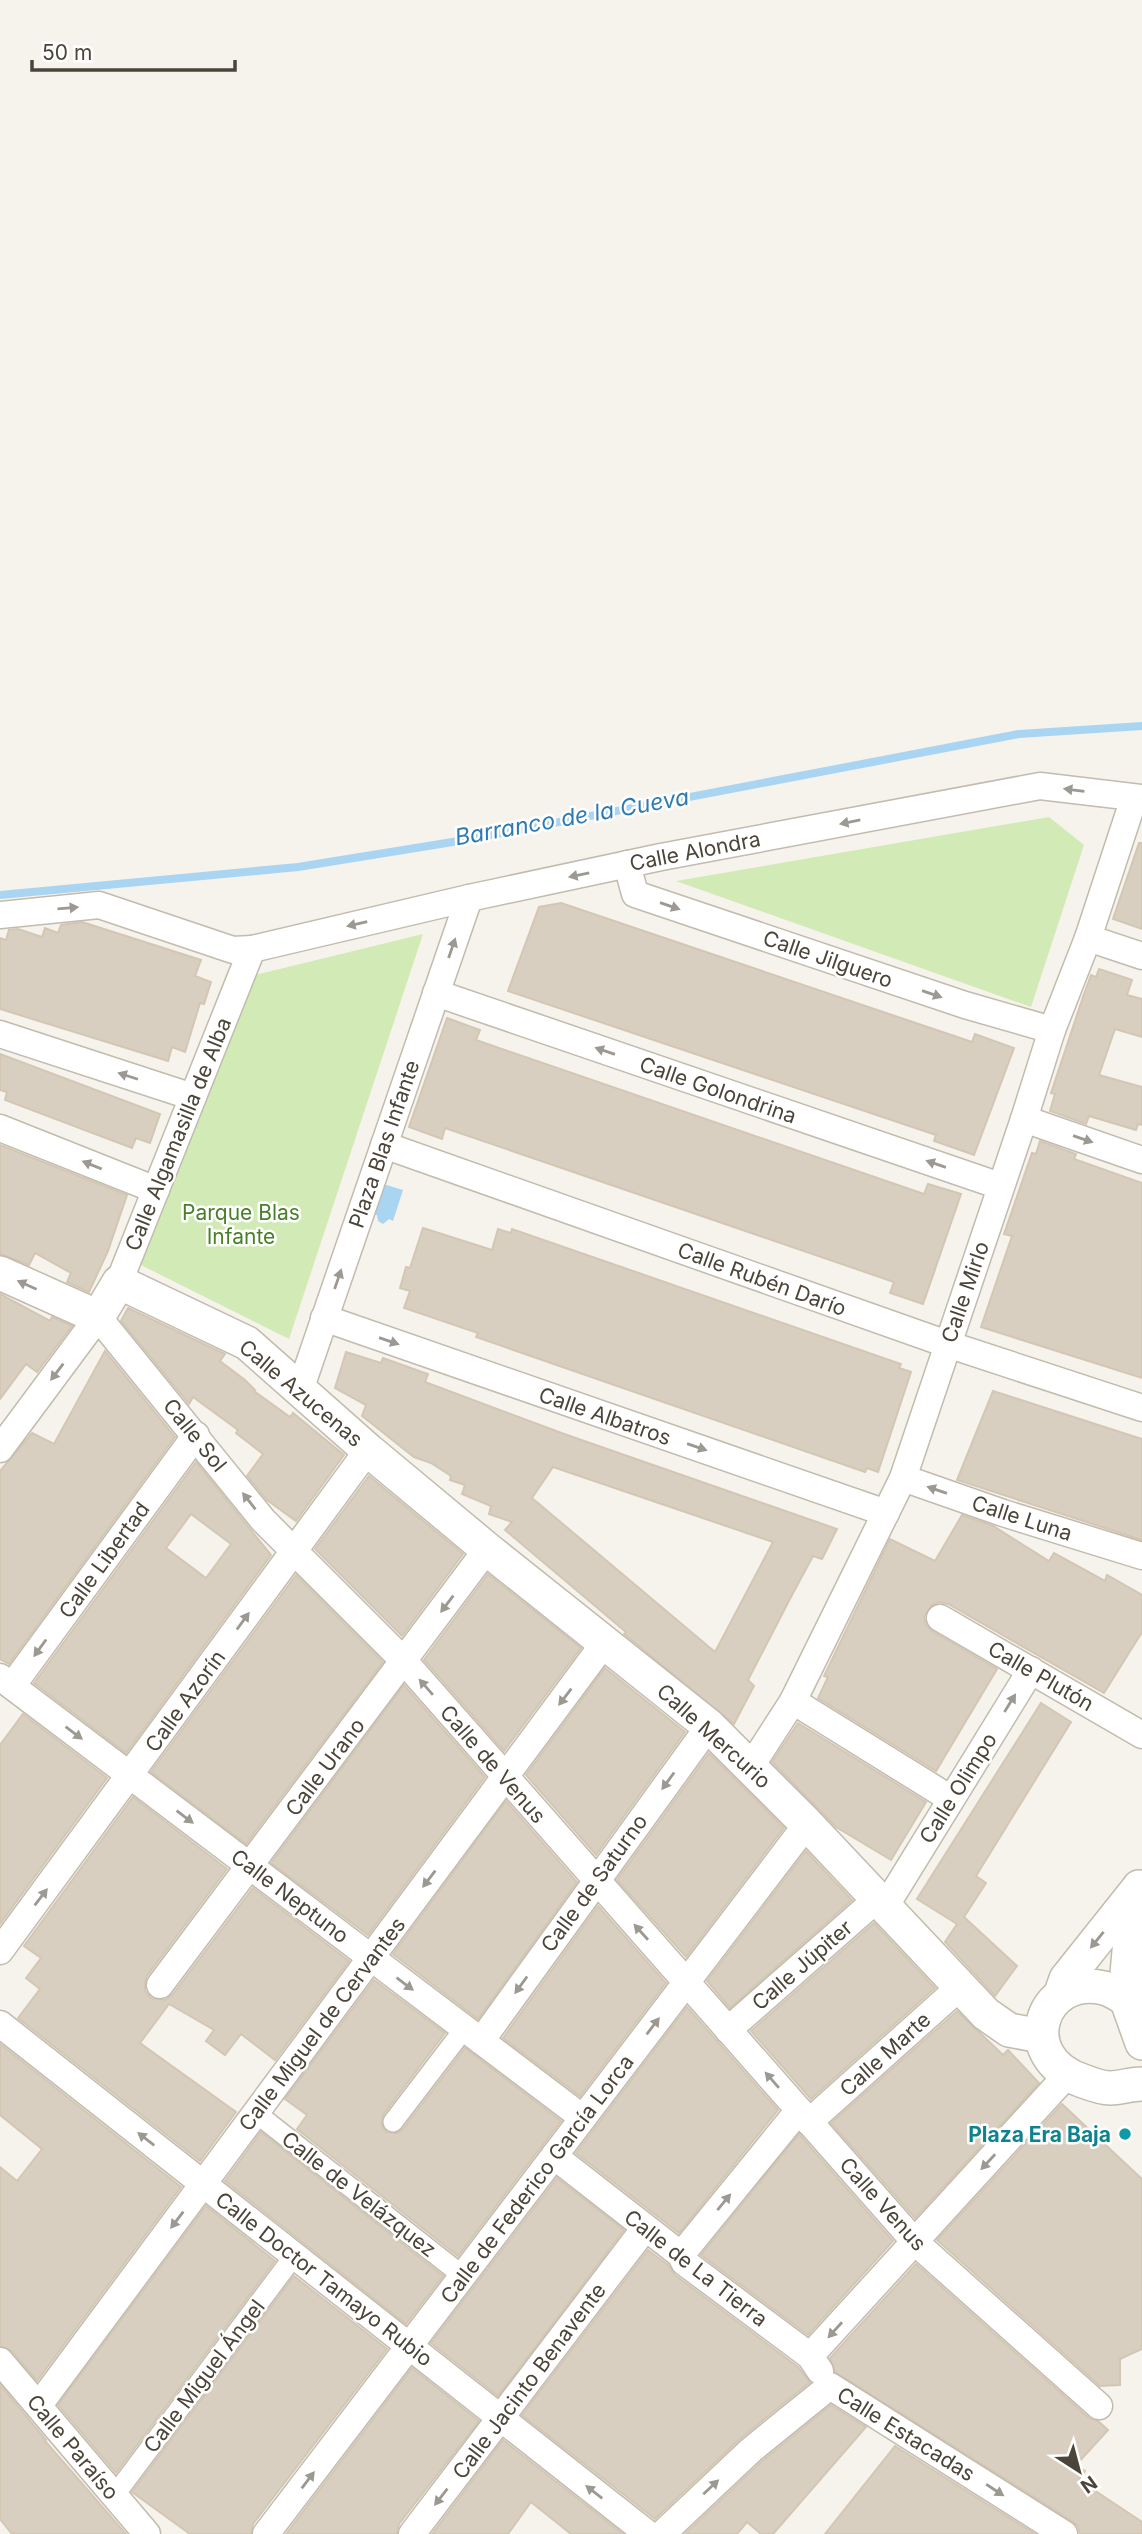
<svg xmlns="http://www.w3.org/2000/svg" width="1142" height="2534" font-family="Inter,sans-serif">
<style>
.green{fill:#d2eab5}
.water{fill:#a9d4f2}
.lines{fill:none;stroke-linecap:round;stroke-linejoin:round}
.stream{stroke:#a9d4f2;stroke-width:8}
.building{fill:#d8cfc1;stroke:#d3c7b4;stroke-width:2;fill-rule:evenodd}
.pedestrian-casing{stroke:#c2bbae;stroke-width:22}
.minor-casing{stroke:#c2bbae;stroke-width:29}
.tertiary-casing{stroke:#c2bbae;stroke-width:36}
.pedestrian{stroke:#fff;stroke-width:19}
.minor{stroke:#fff;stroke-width:26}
.tertiary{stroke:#fff;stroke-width:33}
.oneway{fill:#9c9892}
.culture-dot{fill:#0f9aa8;stroke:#fff;stroke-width:2.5}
.labels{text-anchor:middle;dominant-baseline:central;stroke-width:5;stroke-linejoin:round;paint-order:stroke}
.street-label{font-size:21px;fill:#4b4439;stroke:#fff}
.park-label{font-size:21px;fill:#4a7f2a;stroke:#fff}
.culture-label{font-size:21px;font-weight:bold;fill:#0d838f;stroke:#fff;text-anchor:end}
.water-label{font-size:23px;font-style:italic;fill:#2e7ab2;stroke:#fff}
</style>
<rect width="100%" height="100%" fill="#f6f3ec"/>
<g class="green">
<polygon points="1049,817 1084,845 1031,1007 676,881"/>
<polygon points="423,934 289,1339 139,1264 251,976"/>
</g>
<polygon class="water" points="383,1184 403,1190 393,1221 389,1219 383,1224 378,1221 377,1215 373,1214"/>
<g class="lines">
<polyline class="stream" points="0,895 298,867 465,840 1019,734 1142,726"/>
</g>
<g class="building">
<polygon points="1139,843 1142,843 1142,929 1113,919"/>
<polygon points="561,903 972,1042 975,1034 1014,1048 974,1155 934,1141 936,1135 508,991 539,907"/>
<polygon points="82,922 201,960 195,976 211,982 204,1004 200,1003 185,1052 172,1047 168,1061 0,1009 0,938 6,940 9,930 18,929 42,937 45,928 58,933 61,925"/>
<polygon points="1099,969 1132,980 1127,995 1142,999 1142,1037 1115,1029 1099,1075 1142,1087 1142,1125 1138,1124 1136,1130 1089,1116 1086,1124 1050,1111 1055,1094 1051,1093 1083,997 1091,975 1096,977"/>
<polygon points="447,1018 480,1030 476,1040 924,1194 928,1184 961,1194 923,1304 890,1293 894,1282 445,1128 442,1139 409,1127"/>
<polygon points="0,1054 160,1114 150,1143 136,1138 132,1148 5,1100 7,1092 0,1090"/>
<polygon points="1040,1141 1076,1154 1074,1159 1142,1183 1142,1378 981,1327 1012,1236 1004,1234 1032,1153 1036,1154"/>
<polygon points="0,1145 127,1195 108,1251 89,1292 67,1282 71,1273 35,1253 29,1265 0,1254"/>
<polygon points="423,1228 492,1250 498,1229 511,1233 512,1229 901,1364 899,1368 911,1372 878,1472 867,1468 865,1472 476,1337 478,1333 404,1308 410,1291 400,1288 406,1267 410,1268"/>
<polygon points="0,1294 50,1321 52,1317 72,1326 37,1372 26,1364 0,1399"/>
<polygon points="128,1308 225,1354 220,1361 245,1380 255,1390 254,1391 290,1417 293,1413 344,1455 296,1521 267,1500 247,1476 263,1454 236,1433 238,1430 193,1397 189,1404 121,1321"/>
<polygon points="105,1351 175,1437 9,1664 0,1659 0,1471 32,1433 54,1444"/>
<path d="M346 1352 381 1363 383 1358 428 1374 425 1382 567 1435 837 1529 822 1559 813 1556 792 1595 748 1680 754 1686 734 1724 624 1634 626 1632 505 1530 512 1522 489 1514 491 1506 462 1494 465 1485 450 1480 451 1476 431 1463 414 1457 362 1416 366 1405 335 1388ZM553 1467 773 1542 715 1652 532 1498Z"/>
<polygon points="993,1391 1142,1439 1142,1540 957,1480"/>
<path d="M196 1462 271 1555 126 1753 34 1683ZM191 1514 231 1544 206 1578 166 1548Z"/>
<polygon points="369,1476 463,1554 402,1636 315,1549"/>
<polygon points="962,1515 993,1526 1049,1561 1054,1553 1105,1581 1107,1575 1142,1595 1142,1632 1104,1693 948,1604 939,1602 932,1605 924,1617 926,1625 932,1631 997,1669 936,1771 818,1698 828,1677 824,1676 890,1539 935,1561"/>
<polygon points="488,1574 581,1648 504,1751 424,1660"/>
<polygon points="296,1575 383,1662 246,1844 151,1772"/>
<polygon points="605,1668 685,1732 596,1855 526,1775"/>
<polygon points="404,1685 485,1777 368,1935 271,1863"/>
<polygon points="1041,1703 1071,1722 976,1876 986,1883 964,1917 1017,1966 995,1996 945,1942 957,1924 917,1899"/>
<polygon points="23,1714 107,1778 0,1924 0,1745"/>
<polygon points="798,1723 926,1802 891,1860 836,1827 772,1762"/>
<polygon points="709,1753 784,1828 686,1957 617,1880"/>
<polygon points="133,1797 227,1869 147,1976 145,1982 145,1991 151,1998 166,2000 173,1994 253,1888 349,1961 275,2060 241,2034 225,2055 206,2041 214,2030 169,2004 140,2043 236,2112 200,2161 18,2018 40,1989 26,1978 41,1958 24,1946"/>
<polygon points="506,1801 577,1882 478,2019 393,1954"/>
<polygon points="806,1851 852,1900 730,2008 707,1981"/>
<polygon points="598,1906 666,1983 580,2096 503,2038"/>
<polygon points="874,1923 935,1988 811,2099 751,2031"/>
<polygon points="374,1980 445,2033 383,2115 382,2126 386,2132 397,2133 403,2129 465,2048 561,2121 458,2256 297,2129 307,2115 285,2099"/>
<polygon points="687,2007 778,2110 679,2233 576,2153"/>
<polygon points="957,2011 1003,2055 1008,2050 1039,2083 915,2218 831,2123"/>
<polygon points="0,2044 181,2187 37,2381 12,2351 0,2346 0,2167 17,2181 42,2149 0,2115"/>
<polygon points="1062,2104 1142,2179 1142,2349 1120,2359 1120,2385 1100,2386 937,2240"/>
<polygon points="261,2132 443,2276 406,2324 225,2181"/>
<polygon points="799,2134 893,2241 808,2335 701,2255"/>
<polygon points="557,2178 624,2230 498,2396 431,2343"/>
<polygon points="206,2206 275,2261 116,2473 58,2405"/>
<polygon points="648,2250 668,2265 675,2275 798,2367 810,2382 741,2438 655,2519 522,2415"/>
<polygon points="916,2264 1089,2418 1098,2421 1108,2430 1076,2465 1085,2471 1079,2480 1142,2522 1142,2534 1080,2534 1078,2526 1072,2521 835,2372 830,2358"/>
<polygon points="294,2276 387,2349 253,2524 251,2534 190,2534 132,2492"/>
<polygon points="412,2368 479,2421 399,2524 397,2534 286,2534"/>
<polygon points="0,2385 46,2440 45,2441 126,2534 12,2534 0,2519"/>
<polygon points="831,2405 866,2427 773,2534 761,2534 747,2522 737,2534 685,2534 761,2462"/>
<polygon points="503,2440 623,2534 571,2534 531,2502 508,2534 432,2534"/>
<polygon points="895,2446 1035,2534 825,2534"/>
</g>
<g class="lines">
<g class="pedestrian-casing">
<g id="pedestrian">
<polyline points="256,2113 463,2276"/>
<polyline points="393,2122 464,2029"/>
<polyline points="114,2496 294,2256"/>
</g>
</g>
<g class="minor-casing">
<g id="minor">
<polyline points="627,864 635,894 965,1005 1052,1030"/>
<polyline points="0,915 99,905 233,950 252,949 469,898 661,857 1040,786 1142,798"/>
<polyline points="1088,938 1142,956"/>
<polyline points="436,993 1000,1186"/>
<polyline points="0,1034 193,1097"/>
<polyline points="1024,1119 1142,1160"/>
<polyline points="0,1128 156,1190"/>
<polyline points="384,1145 947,1344 1142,1408"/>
<polyline points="119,1282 252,949"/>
<polyline points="324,1318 886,1513"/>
<polyline points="300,1390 469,898"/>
<polyline points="0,1449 98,1317 263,1520 404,1661 915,2242 1099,2406"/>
<polyline points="903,1478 1003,1513 1142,1556"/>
<polyline points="940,1618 1142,1735"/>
<polyline points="0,1677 583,2118"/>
<polyline points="12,1686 196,1435"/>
<polyline points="793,1701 951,1799"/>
<polyline points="751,1766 793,1701 903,1478 1024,1119 1052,1030 1088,938 1134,798"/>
<polyline points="885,1907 1031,1670"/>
<polyline points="0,1951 368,1450"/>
<polyline points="160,1985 487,1549"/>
<polyline points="0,2024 648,2534"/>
<polyline points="728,2030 877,1899"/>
<polyline points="481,2041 709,1726"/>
<polyline points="809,2122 961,1986"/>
<polyline points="554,2156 681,2255 684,2262 810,2356 820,2371"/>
<polyline points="681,2255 799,2110"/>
<polyline points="810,2356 1067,2075"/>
<polyline points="0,2361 147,2534"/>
<polyline points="39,2405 605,1642"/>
<polyline points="266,2534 807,1824"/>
<polyline points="412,2534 645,2228"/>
<polyline points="662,2534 751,2450 830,2386 1064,2534"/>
</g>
</g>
<g class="tertiary-casing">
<g id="tertiary">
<polyline points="0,1273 98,1317 119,1282 247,1343 368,1450 487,1549 709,1726 807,1824 986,2014 1009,2030 1041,2036"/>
<polyline points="1139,1887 1131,1929 1126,1985 1127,2001 1142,2043"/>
<polyline points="1060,1996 1066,1979 1136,1891"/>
<path d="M1142 2008C1130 2003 1116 1991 1104 1988 1042 1973 1012 2057 1083 2081 1091 2084 1102 2088 1110 2088 1120 2088 1131 2084 1142 2084"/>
</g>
</g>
<use href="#pedestrian" class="pedestrian"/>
<use href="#minor" class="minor"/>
<use href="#tertiary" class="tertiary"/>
</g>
<defs><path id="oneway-solid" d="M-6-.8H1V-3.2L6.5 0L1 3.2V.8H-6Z" transform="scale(1.75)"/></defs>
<g class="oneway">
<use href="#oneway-solid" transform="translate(1074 790) rotate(-173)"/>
<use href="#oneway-solid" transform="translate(850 822) rotate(169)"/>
<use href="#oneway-solid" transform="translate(579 875) rotate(168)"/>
<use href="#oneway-solid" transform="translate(670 906) rotate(19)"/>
<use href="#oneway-solid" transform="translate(68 908) rotate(-5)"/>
<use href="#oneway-solid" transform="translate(357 924) rotate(167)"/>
<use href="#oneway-solid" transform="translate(452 948) rotate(-71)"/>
<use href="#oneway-solid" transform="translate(932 994) rotate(19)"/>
<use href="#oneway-solid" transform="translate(605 1051) rotate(-161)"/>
<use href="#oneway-solid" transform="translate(128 1076) rotate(-162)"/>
<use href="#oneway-solid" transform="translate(1083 1139) rotate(19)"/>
<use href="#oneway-solid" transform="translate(936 1164) rotate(-161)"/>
<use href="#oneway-solid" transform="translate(92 1165) rotate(-158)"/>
<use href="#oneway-solid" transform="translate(338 1279) rotate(-71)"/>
<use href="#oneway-solid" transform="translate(27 1285) rotate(-156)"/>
<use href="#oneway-solid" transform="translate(389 1341) rotate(19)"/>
<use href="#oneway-solid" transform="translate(57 1372) rotate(127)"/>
<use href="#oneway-solid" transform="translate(697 1447) rotate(19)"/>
<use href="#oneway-solid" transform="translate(937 1490) rotate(-161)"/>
<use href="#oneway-solid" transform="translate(249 1501) rotate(-128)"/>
<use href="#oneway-solid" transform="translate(447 1604) rotate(127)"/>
<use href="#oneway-solid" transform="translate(243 1621) rotate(-54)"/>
<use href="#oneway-solid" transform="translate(40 1648) rotate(126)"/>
<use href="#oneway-solid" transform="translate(426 1687) rotate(-131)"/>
<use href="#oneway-solid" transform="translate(565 1697) rotate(127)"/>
<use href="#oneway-solid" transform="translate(1010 1703) rotate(-58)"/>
<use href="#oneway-solid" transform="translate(74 1733) rotate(37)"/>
<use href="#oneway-solid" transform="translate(668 1781) rotate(126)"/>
<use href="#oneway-solid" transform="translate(185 1817) rotate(37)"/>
<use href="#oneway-solid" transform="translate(429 1879) rotate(127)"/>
<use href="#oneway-solid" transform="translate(41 1897) rotate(-53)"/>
<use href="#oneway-solid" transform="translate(641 1932) rotate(-132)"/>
<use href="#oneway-solid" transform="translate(1097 1940) rotate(129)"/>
<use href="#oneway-solid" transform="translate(405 1984) rotate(37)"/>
<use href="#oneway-solid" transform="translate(521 1985) rotate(126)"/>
<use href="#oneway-solid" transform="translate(653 2026) rotate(-53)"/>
<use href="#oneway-solid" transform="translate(772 2080) rotate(-131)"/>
<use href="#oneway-solid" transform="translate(146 2139) rotate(-142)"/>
<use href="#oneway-solid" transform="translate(988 2162) rotate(133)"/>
<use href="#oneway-solid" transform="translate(724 2202) rotate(-51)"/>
<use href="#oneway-solid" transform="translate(177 2220) rotate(127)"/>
<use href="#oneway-solid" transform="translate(835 2330) rotate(132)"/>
<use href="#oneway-solid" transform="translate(308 2480) rotate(-53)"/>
<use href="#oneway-solid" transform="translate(711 2487) rotate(-43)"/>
<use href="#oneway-solid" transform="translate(995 2490) rotate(33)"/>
<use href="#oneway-solid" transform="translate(594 2492) rotate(-142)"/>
<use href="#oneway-solid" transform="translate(441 2497) rotate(128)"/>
</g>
<circle class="culture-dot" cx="1125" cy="2134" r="7"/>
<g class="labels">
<g class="street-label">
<text transform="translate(695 851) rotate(-11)">Calle Alondra</text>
<text transform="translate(828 959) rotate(19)">Calle Jilguero</text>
<text transform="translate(718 1090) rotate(19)">Calle Golondrina</text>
<text transform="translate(178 1134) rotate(-68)">Calle Algamasilla de Alba</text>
<text transform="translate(384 1144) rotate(-71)">Plaza Blas Infante</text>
<text transform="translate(762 1279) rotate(20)">Calle Rubén Darío</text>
<text transform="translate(965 1292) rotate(-71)">Calle Mirlo</text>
<text transform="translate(301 1393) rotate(40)">Calle Azucenas</text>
<text transform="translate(605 1416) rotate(19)">Calle Albatros</text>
<text transform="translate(195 1435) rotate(51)">Calle Sol</text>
<text transform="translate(1022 1518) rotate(18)">Calle Luna</text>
<text transform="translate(104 1560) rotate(-54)">Calle Libertad</text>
<text transform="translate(1041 1676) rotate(30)">Calle Plutón</text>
<text transform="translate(185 1701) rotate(-54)">Calle Azorín</text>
<text transform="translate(714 1736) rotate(42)">Calle Mercurio</text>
<text transform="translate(493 1764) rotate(49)">Calle de Venus</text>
<text transform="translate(325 1767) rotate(-53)">Calle Urano</text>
<text transform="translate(958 1788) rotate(-58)">Calle Olimpo</text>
<text transform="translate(594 1883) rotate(-54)">Calle de Saturno</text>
<text transform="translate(290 1896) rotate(37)">Calle Neptuno</text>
<text transform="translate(802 1965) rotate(-41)">Calle Júpiter</text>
<text transform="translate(322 2024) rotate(-53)">Calle Miguel de Cervantes</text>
<text transform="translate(885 2054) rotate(-42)">Calle Marte</text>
<text transform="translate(537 2179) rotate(-53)">Calle de Federico García Lorca</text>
<text transform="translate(359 2194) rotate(38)">Calle de Velázquez</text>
<text transform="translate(883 2204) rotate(48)">Calle Venus</text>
<text transform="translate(696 2268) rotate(38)">Calle de La Tierra</text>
<text transform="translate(324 2279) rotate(38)">Calle Doctor Tamayo Rubio</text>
<text transform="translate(204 2376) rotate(-53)">Calle Miguel Ángel</text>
<text transform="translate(529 2381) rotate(-53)">Calle Jacinto Benavente</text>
<text transform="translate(906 2434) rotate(32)">Calle Estacadas</text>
<text transform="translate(73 2447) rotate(50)">Calle Paraíso</text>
</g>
<g class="park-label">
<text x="241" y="1212">Parque Blas<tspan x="241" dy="24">Infante</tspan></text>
</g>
<g class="culture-label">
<text x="1111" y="2134">Plaza Era Baja</text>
</g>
<g class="water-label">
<text transform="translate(572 817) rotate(-10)">Barranco de la Cueva</text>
</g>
</g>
<g transform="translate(1079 2471) rotate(144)" stroke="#ffffff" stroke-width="5" paint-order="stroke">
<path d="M0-5L12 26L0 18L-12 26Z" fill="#4b4439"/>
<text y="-10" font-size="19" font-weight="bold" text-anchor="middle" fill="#4b4439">N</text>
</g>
<path d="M32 60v10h203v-10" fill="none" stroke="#4b4439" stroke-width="3.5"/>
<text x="42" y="60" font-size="21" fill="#4b4439" stroke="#ffffff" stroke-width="5" paint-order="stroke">50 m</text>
</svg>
